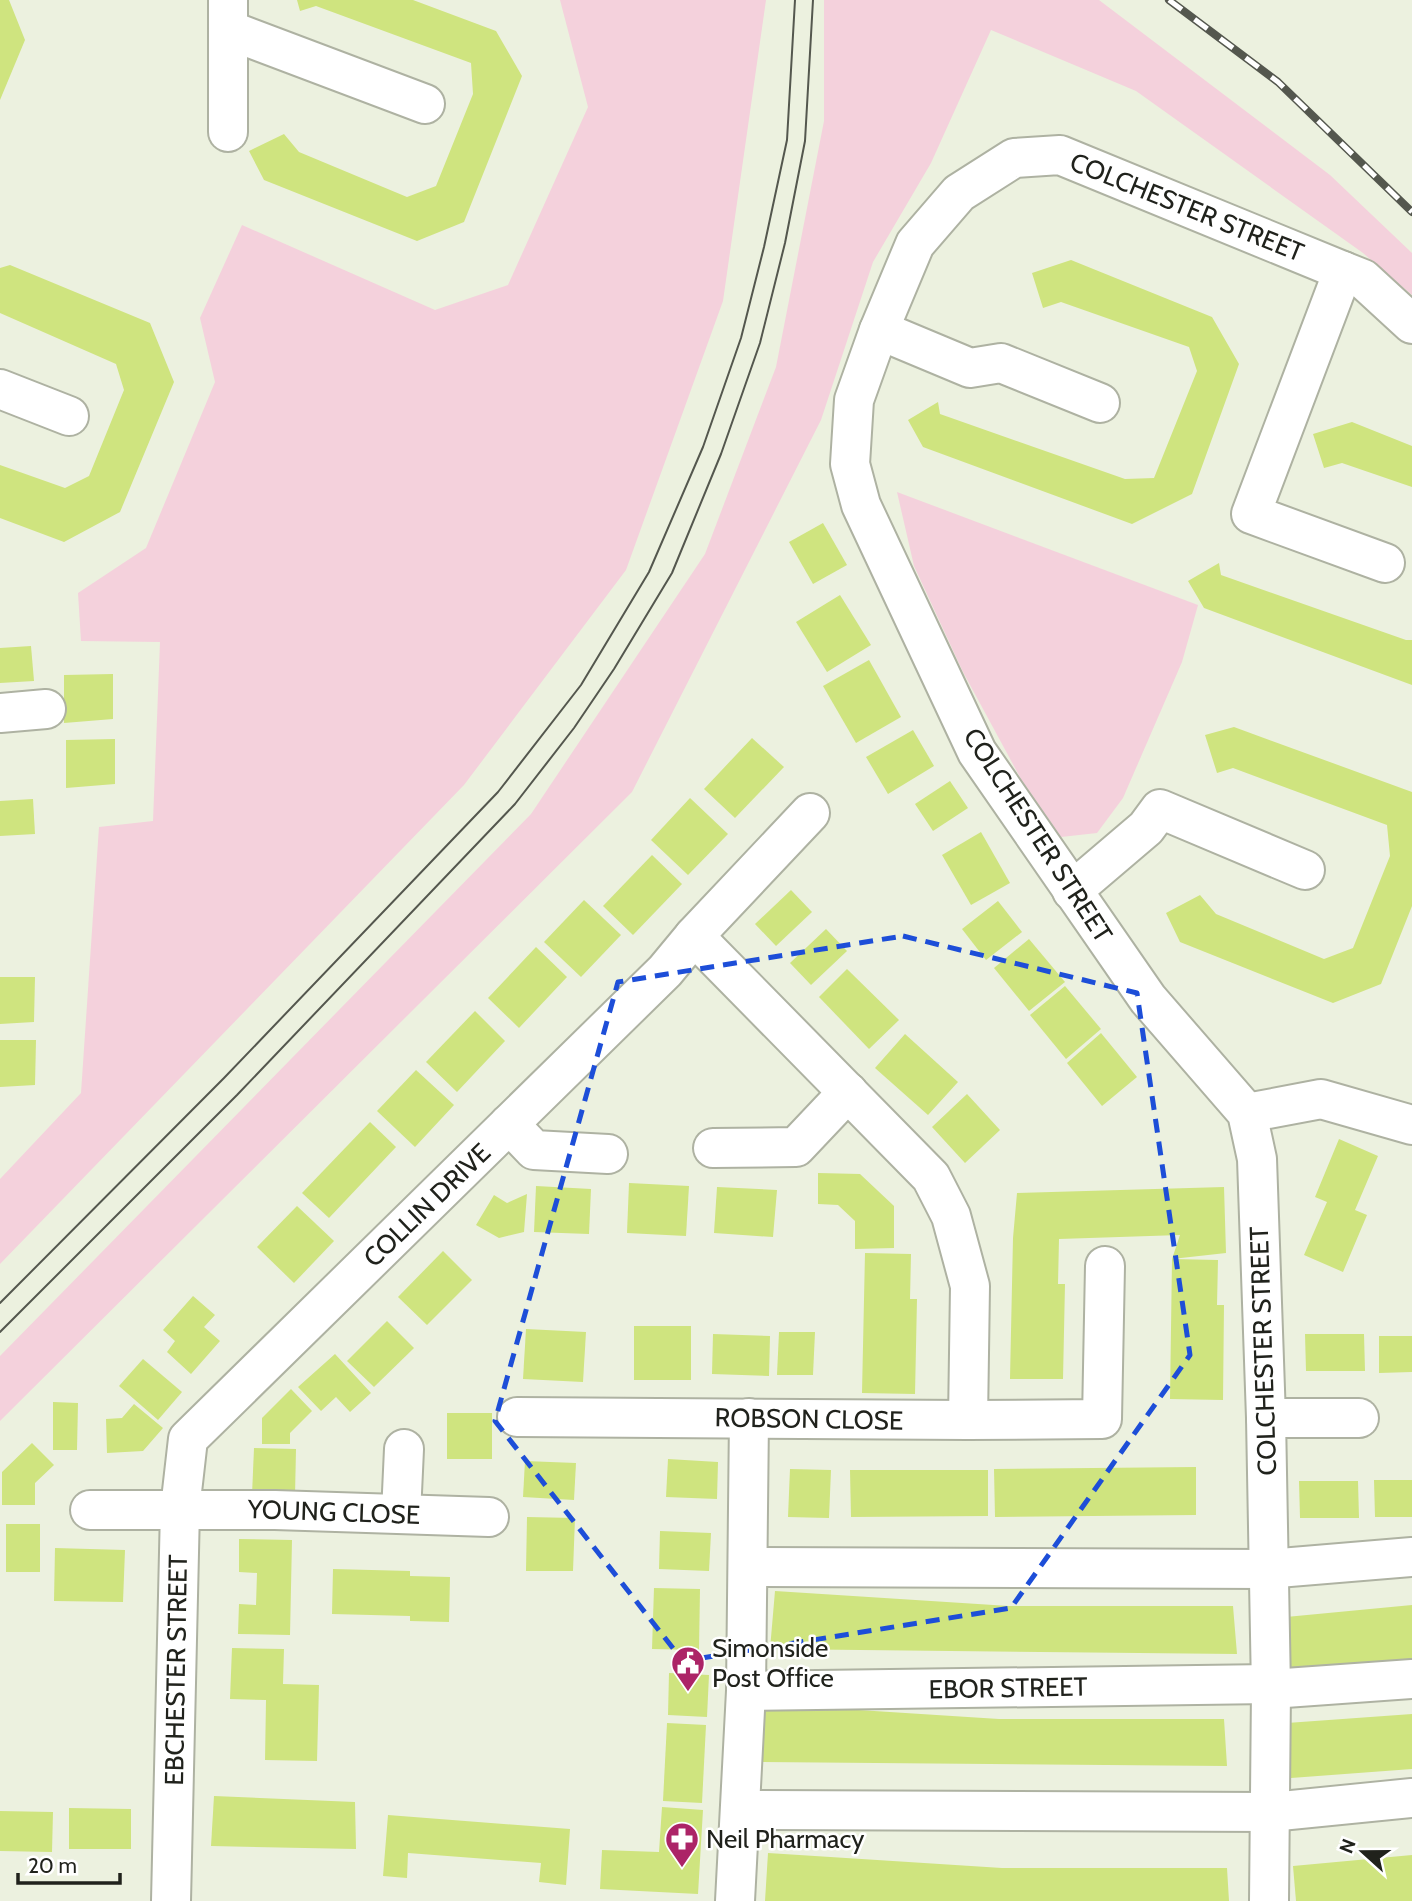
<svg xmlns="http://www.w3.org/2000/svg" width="1412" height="1901" font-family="Cabin,sans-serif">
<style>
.green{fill:#f4d1dc}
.building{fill:#cfe47f}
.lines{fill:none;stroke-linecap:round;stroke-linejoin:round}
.minor-casing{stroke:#aeb2a2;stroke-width:42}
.minor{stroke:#fff;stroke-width:38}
.tram{stroke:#54574e;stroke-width:2}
.rail-casing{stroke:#54574e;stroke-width:8}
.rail{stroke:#fff;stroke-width:5;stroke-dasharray:16;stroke-linecap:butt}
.marked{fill:none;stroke:#1d4ed8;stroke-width:5;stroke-dasharray:14 9;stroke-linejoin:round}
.labels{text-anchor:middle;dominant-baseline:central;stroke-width:5;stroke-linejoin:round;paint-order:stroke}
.street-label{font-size:26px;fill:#20221c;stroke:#fff}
.poi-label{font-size:26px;fill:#20221c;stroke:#fff;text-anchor:start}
</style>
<rect width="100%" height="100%" fill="#ecf1df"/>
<g class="green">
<polygon points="560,0 766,0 723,301 626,570 464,785 0,1264 0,1179 81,1093 99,827 153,821 160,642 81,641 78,593 146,548 215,382 200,318 242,225 435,310 508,285 588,107"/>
<polygon points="824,0 1099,0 1330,175 1412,253 1412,295 1363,253 1136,91 991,30 931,163 873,262 821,420 632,792 0,1421 0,1356 531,814 705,554 776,367 824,121"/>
<polygon points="897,492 1198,605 1182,662 1123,798 1097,833 1061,837 1021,779 963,672 914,566"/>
</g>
<g class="building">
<polygon points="0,0 9,0 25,40 0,100"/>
<polygon points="297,0 413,0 496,31 522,76 464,222 417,241 264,180 249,151 284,134 299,152 407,197 436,186 473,94 471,63 316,6 300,11"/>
<polygon points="1071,260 1212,317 1239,364 1192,494 1132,524 923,447 908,420 938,402 940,414 1125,479 1154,478 1197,371 1189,347 1061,302 1043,308 1032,273"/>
<polygon points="10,265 150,323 174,382 120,512 64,542 0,518 0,465 65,488 89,476 124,390 116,364 0,313 0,268"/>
<polygon points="1352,422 1412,446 1412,487 1342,463 1324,468 1313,434"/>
<polygon points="823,523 847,565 813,584 789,542"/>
<polygon points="1219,563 1221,575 1406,640 1412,640 1412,685 1204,608 1188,581"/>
<polygon points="840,595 871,645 827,672 796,622"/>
<polygon points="31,646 34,681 0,683 0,648"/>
<polygon points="869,660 901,717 856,743 823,686"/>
<polygon points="113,674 113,719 64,723 64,675"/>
<polygon points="1234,727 1412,792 1412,906 1381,984 1333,1003 1180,942 1166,913 1200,895 1216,914 1324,959 1353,948 1390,856 1387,825 1233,768 1217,773 1205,735"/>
<polygon points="913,730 934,766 888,794 866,757"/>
<polygon points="752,738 784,767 735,818 704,789"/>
<polygon points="115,739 115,784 66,788 66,740"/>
<polygon points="950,781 968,808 933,831 915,804"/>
<polygon points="690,798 728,834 688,875 651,840"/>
<polygon points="33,799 35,834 0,836 0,801"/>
<polygon points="981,832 1010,883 971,905 942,855"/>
<polygon points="652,855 682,884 633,935 603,906"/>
<polygon points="791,890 812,912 776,946 755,924"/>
<polygon points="584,900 621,935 581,977 544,942"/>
<polygon points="998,901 1022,932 986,960 962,929"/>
<polygon points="826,929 847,951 811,985 790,963"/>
<polygon points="1029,939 1065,982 1029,1011 994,968"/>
<polygon points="536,947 567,977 519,1028 488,998"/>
<polygon points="847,969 899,1020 869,1049 819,997"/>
<polygon points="0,977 35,977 34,1022 0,1024"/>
<polygon points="1065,986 1101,1029 1066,1059 1030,1015"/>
<polygon points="475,1011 505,1041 457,1092 426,1062"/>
<polygon points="1101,1033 1137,1077 1102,1106 1067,1063"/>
<polygon points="905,1034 958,1082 928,1115 875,1068"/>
<polygon points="0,1040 36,1040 35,1085 0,1087"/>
<polygon points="416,1070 454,1105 415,1147 377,1111"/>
<polygon points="967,1094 1000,1130 965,1163 932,1127"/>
<polygon points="370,1122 396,1147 329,1218 302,1193"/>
<polygon points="1339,1139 1378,1156 1355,1210 1367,1215 1343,1272 1304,1255 1327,1202 1315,1197"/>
<polygon points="818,1173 860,1174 894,1206 894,1248 855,1249 855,1221 838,1205 818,1204"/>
<polygon points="629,1183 689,1186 686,1236 627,1233"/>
<polygon points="536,1186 591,1189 589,1234 534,1232"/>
<polygon points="717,1187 777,1190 773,1237 714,1233"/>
<polygon points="1224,1187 1226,1253 1172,1259 1218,1260 1217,1305 1224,1305 1223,1400 1170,1399 1172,1259 1180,1235 1059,1239 1058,1284 1065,1284 1063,1379 1010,1379 1013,1238 1017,1193"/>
<polygon points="527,1194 524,1232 499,1238 476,1225 494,1195 507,1203"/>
<polygon points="297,1206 334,1241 294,1283 257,1247"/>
<polygon points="443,1251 472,1280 427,1325 398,1297"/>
<polygon points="865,1253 911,1254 910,1299 917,1299 915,1394 862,1393"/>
<polygon points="193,1296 215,1315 204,1327 220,1341 191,1374 167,1352 175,1341 163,1330"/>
<polygon points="387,1321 414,1348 374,1387 347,1361"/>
<rect x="634" y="1326" width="57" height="54"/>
<polygon points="526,1329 586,1332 583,1382 523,1379"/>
<polygon points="779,1332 815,1332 813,1375 777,1375"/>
<polygon points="713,1334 770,1336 769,1376 712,1374"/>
<polygon points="1305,1334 1364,1334 1365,1371 1306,1371"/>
<polygon points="1379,1336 1412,1336 1412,1372 1379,1373"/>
<polygon points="335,1354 371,1393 350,1412 336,1397 321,1411 298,1387"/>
<polygon points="143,1359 182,1392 158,1420 119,1386"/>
<polygon points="291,1389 312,1411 290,1433 290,1444 262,1444 262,1418"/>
<polygon points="53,1402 78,1403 77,1450 53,1450"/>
<polygon points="134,1404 163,1428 143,1451 107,1453 106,1419 122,1418"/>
<rect x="447" y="1413" width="45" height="46"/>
<polygon points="32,1443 54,1465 35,1483 35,1505 2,1505 2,1472"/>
<polygon points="254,1448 296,1449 295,1496 252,1495"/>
<polygon points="668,1459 718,1462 717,1499 666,1497"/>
<polygon points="525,1461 576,1463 574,1500 523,1497"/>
<polygon points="1196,1467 1196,1515 995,1517 994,1469"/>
<polygon points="790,1469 831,1470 829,1518 788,1517"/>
<polygon points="850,1470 988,1470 988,1516 851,1517"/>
<polygon points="1374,1480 1412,1480 1412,1517 1375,1517"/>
<polygon points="1299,1481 1358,1481 1359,1518 1300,1518"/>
<polygon points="527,1517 575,1518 573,1571 526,1571"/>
<rect x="6" y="1524" width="34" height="48"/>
<polygon points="660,1531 711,1533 709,1571 659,1569"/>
<polygon points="239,1539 292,1540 290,1635 238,1634 239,1604 256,1605 257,1573 239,1572"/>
<polygon points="55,1548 125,1550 123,1602 54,1601"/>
<polygon points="333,1569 410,1571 410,1576 450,1577 449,1622 410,1621 410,1616 332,1614"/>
<polygon points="654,1588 700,1589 699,1650 652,1649"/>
<polygon points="775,1591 1009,1606 1233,1606 1237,1654 770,1649"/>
<polygon points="1412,1605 1412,1659 1291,1670 1286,1617"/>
<polygon points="232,1648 284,1649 283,1684 319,1685 317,1761 265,1760 266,1700 230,1699"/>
<polygon points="669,1673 709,1675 707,1717 668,1715"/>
<polygon points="765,1704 999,1719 1224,1719 1227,1766 761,1762"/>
<polygon points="1412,1714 1412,1769 1291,1778 1287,1723"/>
<polygon points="667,1723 706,1725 702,1803 663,1801"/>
<polygon points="214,1796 355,1802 356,1849 211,1846"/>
<polygon points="662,1807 703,1810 698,1894 600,1889 602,1850 659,1852"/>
<polygon points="69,1808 131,1809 131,1849 69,1849"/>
<polygon points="0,1811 53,1812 52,1852 0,1851"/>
<polygon points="388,1815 570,1829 566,1885 539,1882 541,1863 408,1853 407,1878 383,1876"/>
<polygon points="768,1853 1002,1868 1227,1868 1229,1901 765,1901"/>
<polygon points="1412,1855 1412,1901 1296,1901 1293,1866"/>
</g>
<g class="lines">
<g class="minor-casing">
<g id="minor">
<polyline points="228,0 228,132"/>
<polyline points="229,30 425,104"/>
<polyline points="1343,271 1251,514 1385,563"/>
<polyline points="879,330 970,368 1001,363 1100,403"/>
<polyline points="0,389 69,416"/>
<polyline points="0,713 46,709"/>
<polyline points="1072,891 1146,828 1160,809 1305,870"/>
<polyline points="694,936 810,813"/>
<polyline points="1247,1113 1321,1099 1412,1125"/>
<polyline points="509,1124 534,1150 608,1154"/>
<polyline points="713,1148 796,1147 848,1092"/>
<polyline points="517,1417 968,1420 1102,1419 1105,1266"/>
<polyline points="1266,1418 1359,1418"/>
<polyline points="90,1510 275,1510 489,1517"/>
<polyline points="401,1514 404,1449"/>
<polyline points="748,1567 1267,1569 1412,1557"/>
<polyline points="1271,1689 1412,1679"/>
<polyline points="746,1691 1270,1684"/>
<polyline points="740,1810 1270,1812 1412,1798"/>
<polyline points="171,1901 180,1509 188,1439 665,971 694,936 931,1177 951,1216 970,1286 968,1420"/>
<polyline points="735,1901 746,1691 749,1418"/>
<polyline points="1269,1901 1271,1689 1266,1418 1257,1159 1247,1113 1148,999 977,752 861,505 850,464 854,400 879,330 915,244 959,193 1014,158 1060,155 1343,271 1363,279 1412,324"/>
</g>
</g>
<use href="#minor" class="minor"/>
<g class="tram">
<polyline points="0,1303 224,1078 498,792 581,685 649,572 703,447 741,338 764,247 787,140 795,0"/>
<polyline points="0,1332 237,1095 515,804 574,728 614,669 672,573 721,454 760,343 785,243 805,141 813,0"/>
</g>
<g class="rail-casing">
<polyline id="rail" points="1169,0 1278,82 1412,212"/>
</g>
<use href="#rail" class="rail"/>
</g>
<path class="marked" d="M903 936 1137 993 1190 1355 1011 1608 683 1661 495 1421 618 982Z"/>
<defs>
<g id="civic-pin" transform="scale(1.75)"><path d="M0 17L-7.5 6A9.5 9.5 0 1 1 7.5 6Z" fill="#ac2467" stroke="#fff"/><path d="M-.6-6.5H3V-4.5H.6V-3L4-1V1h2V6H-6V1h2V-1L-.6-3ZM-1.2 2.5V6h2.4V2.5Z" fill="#fff"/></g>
<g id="pharmacy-pin" transform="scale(1.75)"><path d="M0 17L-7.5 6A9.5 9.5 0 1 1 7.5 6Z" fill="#ac2467" stroke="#fff"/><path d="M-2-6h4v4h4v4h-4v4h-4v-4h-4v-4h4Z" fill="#fff"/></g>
</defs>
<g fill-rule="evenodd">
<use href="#civic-pin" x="688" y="1663"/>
<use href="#pharmacy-pin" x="682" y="1839"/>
</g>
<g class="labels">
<g class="street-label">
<text transform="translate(1187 207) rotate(22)">COLCHESTER STREET</text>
<text transform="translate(1038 835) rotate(57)">COLCHESTER STREET</text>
<text transform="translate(427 1205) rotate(-44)">COLLIN DRIVE</text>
<text transform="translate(1263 1351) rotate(-92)">COLCHESTER STREET</text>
<text transform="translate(809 1419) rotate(1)">ROBSON CLOSE</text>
<text transform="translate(334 1512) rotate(2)">YOUNG CLOSE</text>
<text transform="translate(176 1670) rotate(-89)">EBCHESTER STREET</text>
<text transform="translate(1008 1688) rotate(-1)">EBOR STREET</text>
</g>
<g class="poi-label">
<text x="712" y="1648">Simonside<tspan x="712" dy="30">Post Office</tspan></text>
<text x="706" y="1839">Neil Pharmacy</text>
</g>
</g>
<g transform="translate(1363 1852) rotate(291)" stroke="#ffffff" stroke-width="5" paint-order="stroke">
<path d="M0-5L12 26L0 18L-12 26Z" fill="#20221c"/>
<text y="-10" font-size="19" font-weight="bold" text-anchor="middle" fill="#20221c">N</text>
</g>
<path d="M18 1873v10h102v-10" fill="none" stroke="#20221c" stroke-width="3.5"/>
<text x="28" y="1873" font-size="21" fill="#20221c" stroke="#ffffff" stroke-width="5" paint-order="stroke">20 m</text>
</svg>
